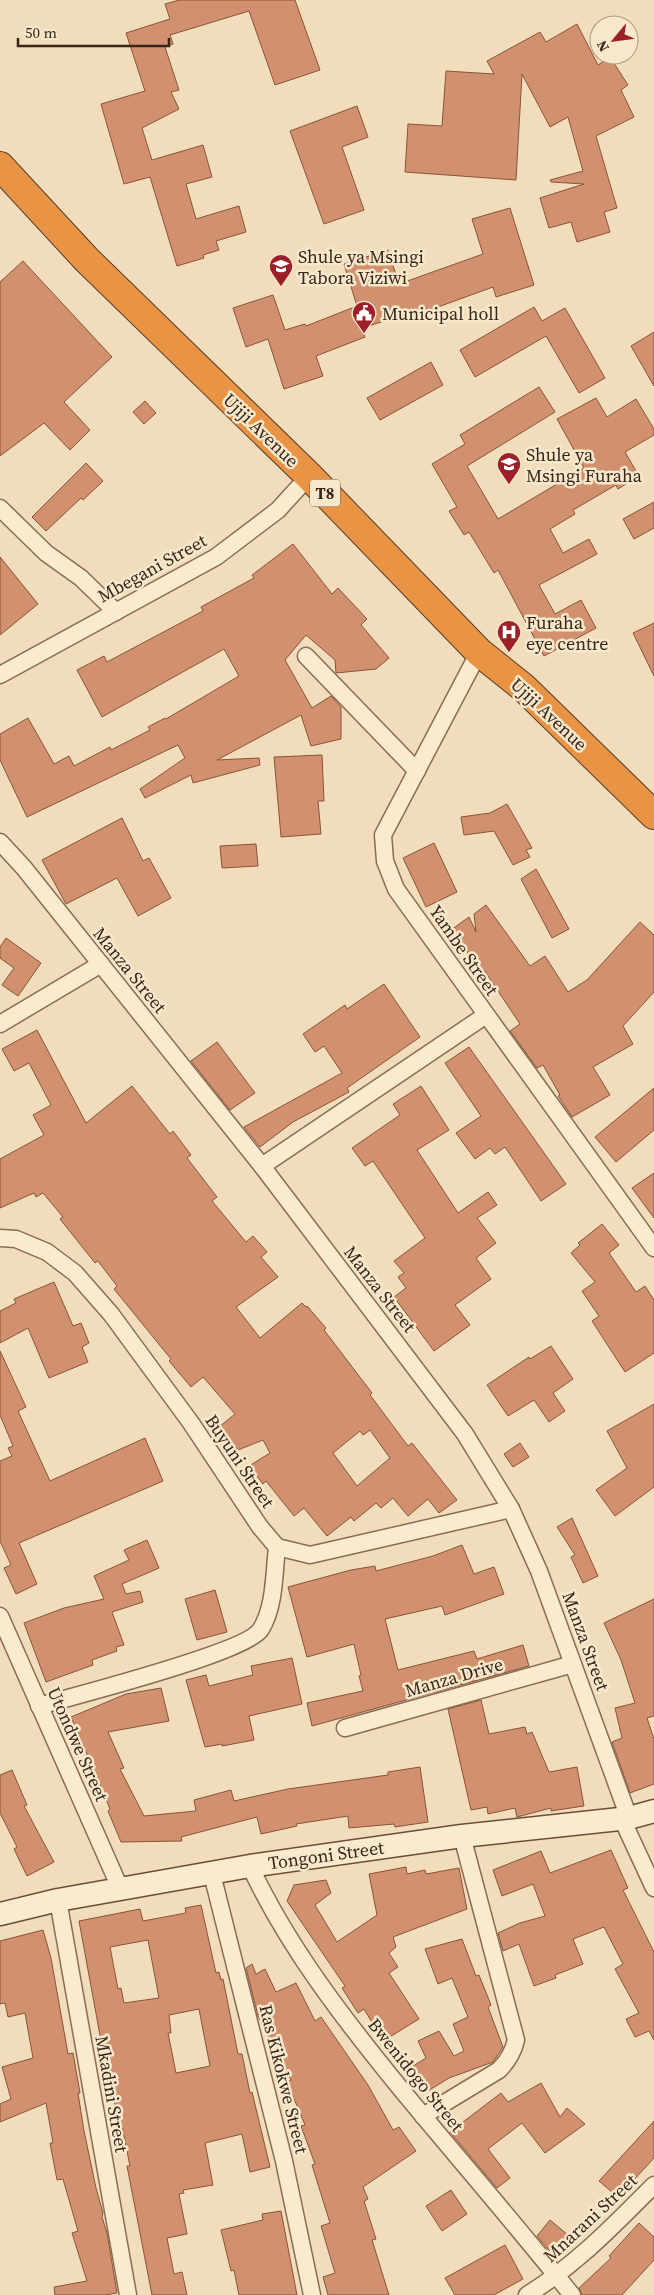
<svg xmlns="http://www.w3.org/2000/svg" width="654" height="2295" font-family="'Source Serif 4',serif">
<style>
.building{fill:#d2916e;stroke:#895338;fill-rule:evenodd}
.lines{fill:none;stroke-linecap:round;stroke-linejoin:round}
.street-casing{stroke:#896c54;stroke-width:19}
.secondary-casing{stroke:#6a4d37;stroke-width:25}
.highway-casing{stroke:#563b29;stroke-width:30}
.street{stroke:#fbebce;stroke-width:16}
.secondary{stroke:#fbebce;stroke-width:22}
.highway{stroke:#e89444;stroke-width:28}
.labels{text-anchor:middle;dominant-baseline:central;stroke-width:5;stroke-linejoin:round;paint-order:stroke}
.shield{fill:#f8e8cb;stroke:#71604f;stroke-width:1}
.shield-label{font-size:16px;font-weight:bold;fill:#37261a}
.poi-label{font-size:18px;fill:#37261a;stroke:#f8e8cb;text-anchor:start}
.street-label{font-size:18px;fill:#37261a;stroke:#f8e8cb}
</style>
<rect width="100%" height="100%" fill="#f1ddbb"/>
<g class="building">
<polygon points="179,0 295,0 320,70 275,85 249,11 170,35 173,44 165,47 179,90 171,92 179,109 142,128 152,160 203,145 212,177 186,184 196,219 239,206 246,232 216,241 219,250 203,255 204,258 177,266 150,177 124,184 101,104 145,91 126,33 170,19 165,4"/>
<polygon points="577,24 598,65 610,57 628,85 621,90 634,117 596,136 617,208 604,212 610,232 577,242 571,222 549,228 540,198 584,184 551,182 550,180 583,171 568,117 550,127 522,74 516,180 405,172 408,124 442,126 446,71 494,74 487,61 540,32 546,42"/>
<polygon points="357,106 368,137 342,147 364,210 324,224 290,131"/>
<polygon points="510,208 534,285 496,297 493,287 427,311 426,308 362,328 365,337 316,356 323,376 284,389 268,339 246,347 233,308 273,295 285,330 305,324 306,326 357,306 344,264 388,250 399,284 483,254 472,219"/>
<polygon points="23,261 112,357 64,402 90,430 70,450 44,423 0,456 0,282"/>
<polygon points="534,307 542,321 565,308 605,378 579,393 546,336 475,377 460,350"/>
<polygon points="654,332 654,386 631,346"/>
<polygon points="431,362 443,385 380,420 367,398"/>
<polygon points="539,387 555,412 467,466 498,519 584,468 557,419 596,398 607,417 636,399 654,429 654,435 625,452 639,476 618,489 616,485 573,510 575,514 550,529 563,553 589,539 597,554 539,585 555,614 581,600 596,628 544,656 498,570 494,573 469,532 464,535 449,511 457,507 432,464 465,444 460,435"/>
<polygon points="145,401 156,413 144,424 133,412"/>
<polygon points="86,463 103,481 83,500 81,498 46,531 32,517"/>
<polygon points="654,502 654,528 634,539 623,519"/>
<polygon points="293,544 332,594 338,588 367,619 361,625 389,658 376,669 336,673 335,660 306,635 285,660 312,708 331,696 341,707 341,739 311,746 301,715 217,760 259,758 260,765 193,783 191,775 145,798 140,789 185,758 178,745 27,817 0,760 0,734 28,718 54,764 69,756 74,766 110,747 111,750 150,730 148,727 165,718 166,719 239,676 224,649 102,717 77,670 104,656 107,662 203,611 201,607 254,578 252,575"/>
<polygon points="0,557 38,604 0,635"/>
<polygon points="654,623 654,676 633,633"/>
<polygon points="322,755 324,801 318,801 321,834 281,837 274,757"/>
<polygon points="507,804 532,848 526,850 530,857 513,865 494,831 464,835 461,817 490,813"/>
<polygon points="122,818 143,861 149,858 171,898 138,916 117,878 66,904 42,860"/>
<polygon points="434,843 457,892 426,907 403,858"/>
<polygon points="256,844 258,866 222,868 220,846"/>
<polygon points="536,869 569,929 552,938 521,879"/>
<polygon points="486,905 530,966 545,956 568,992 587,980 640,922 654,935 654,992 623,1026 633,1044 593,1067 610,1095 572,1117 558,1096 560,1095 543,1065 537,1068 510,1031 520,1024 484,970 482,972 451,930 469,917 476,932 474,914"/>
<polygon points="6,938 41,963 18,996 2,985 14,968 0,958 0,947"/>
<polygon points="384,984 420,1037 347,1088 349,1092 293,1122 260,1147 244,1127 342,1073 324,1046 315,1052 303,1034 345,1005 347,1009"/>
<path d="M37 1030 86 1123 132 1086 170 1134 173 1131 191 1155 187 1158 217 1197 212 1201 246 1242 253 1236 267 1252 261 1257 278 1277 236 1307 260 1338 302 1303 306 1307 307 1306 326 1328 324 1330 372 1393 370 1395 408 1446 412 1443 457 1500 439 1513 428 1499 408 1516 393 1498 381 1508 376 1503 354 1521 351 1517 327 1536 304 1508 294 1516 266 1481 263 1484 249 1466 270 1453 263 1440 238 1450 219 1427 235 1414 203 1377 191 1387 169 1361 171 1359 114 1289 117 1286 98 1261 95 1263 60 1219 63 1217 43 1193 36 1197 34 1193 0 1208V1159L44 1135 33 1115 51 1105 29 1063 14 1071 2 1049ZM370 1430 390 1458 357 1486 333 1453 360 1431 363 1435Z"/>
<polygon points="217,1042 255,1093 230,1110 191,1061"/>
<polygon points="469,1047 566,1184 541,1201 505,1147 495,1154 490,1148 475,1159 456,1133 481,1116 445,1063"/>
<polygon points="421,1086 449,1130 417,1150 458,1213 488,1192 497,1205 477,1218 496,1243 476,1258 491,1279 455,1305 470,1325 434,1351 394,1297 406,1288 398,1277 404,1273 394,1261 425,1238 373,1161 365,1166 352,1148 400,1115 393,1104"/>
<polygon points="654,1088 654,1130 616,1162 595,1137"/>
<polygon points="654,1173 654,1218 632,1188"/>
<polygon points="602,1224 619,1245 609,1253 636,1292 645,1286 654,1300 654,1353 625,1372 592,1321 599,1316 582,1291 595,1282 571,1253 580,1245 578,1243"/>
<polygon points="54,1282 73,1326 81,1323 89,1343 82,1347 88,1362 49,1378 28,1328 0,1343 0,1311 16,1303 14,1299"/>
<polygon points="551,1346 573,1379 553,1393 565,1411 549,1422 534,1400 508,1416 487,1385 529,1357 530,1359"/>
<polygon points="0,1351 26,1407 18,1411 50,1481 145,1438 163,1481 19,1543 37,1584 16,1594 4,1568 11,1565 0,1541 0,1461 12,1456 8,1448 13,1446 0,1415"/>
<polygon points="654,1404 654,1487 615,1516 596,1490 627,1468 607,1431"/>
<polygon points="520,1443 529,1457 513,1467 504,1454"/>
<polygon points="572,1518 598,1576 583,1583 571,1557 575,1555 557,1527"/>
<polygon points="147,1540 159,1568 122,1584 126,1594 140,1591 143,1602 112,1612 124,1645 116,1647 117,1651 92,1660 93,1665 46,1682 24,1623 64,1608 104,1599 94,1576 129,1560 124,1550"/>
<polygon points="462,1545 474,1574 494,1567 504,1594 445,1615 442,1606 385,1619 398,1670 474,1651 477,1659 523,1645 529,1666 312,1726 307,1703 363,1691 359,1676 361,1675 354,1644 307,1657 288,1587 351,1570 375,1566 376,1571 433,1556"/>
<polygon points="215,1590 227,1632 197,1640 185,1599"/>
<polygon points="654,1599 654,1716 647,1718 654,1739 654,1784 630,1793 612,1742 622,1738 615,1708 635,1703 621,1660 604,1623"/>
<polygon points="292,1658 302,1704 249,1716 254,1740 222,1746 222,1744 205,1747 186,1680 206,1675 209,1686 253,1675 251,1666"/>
<polygon points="161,1688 169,1721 108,1732 124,1768 120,1769 144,1816 196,1811 194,1800 231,1790 234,1801 288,1789 388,1775 388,1772 420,1767 428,1822 395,1827 394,1824 349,1828 348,1816 296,1824 297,1826 261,1834 257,1817 181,1837 182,1841 121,1842 108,1811 110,1809 104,1794 71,1717 126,1694"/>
<polygon points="481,1700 489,1734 525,1727 527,1734 532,1732 549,1772 577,1767 584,1806 551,1811 551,1808 517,1817 515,1808 488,1814 487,1807 471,1810 448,1709"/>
<polygon points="12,1770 27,1805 24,1806 54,1862 27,1876 14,1849 17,1847 0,1813 0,1775"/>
<polygon points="611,1850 628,1888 623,1890 654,1952 654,2040 649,2031 635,2037 626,2019 639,2013 615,1969 623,1964 604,1927 573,1939 583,1964 555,1975 556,1978 534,1986 519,1944 503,1951 498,1933 520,1923 545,1916 533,1884 502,1896 493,1870 541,1851 550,1873"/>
<polygon points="406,1867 407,1874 425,1870 426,1874 459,1868 467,1909 393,1937 396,1947 389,1953 398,1967 389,1973 419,2019 383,2041 364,2009 358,2013 342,1988 345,1986 287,1901 294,1885 326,1880 331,1893 315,1905 337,1942 377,1915 369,1874"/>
<path d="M201 1905 216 1973 219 1972 221 1980 223 1979 238 2054H242L250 2093 252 2092 270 2167 250 2172 242 2134 205 2143 213 2185 183 2190 184 2193 179 2194 187 2234 167 2238 174 2274 182 2272 187 2295H152L127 2166H130L122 2126H119L104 2045 102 2046 79 1921 140 1909 143 1921 186 1913 185 1908ZM148 1940 159 1998 124 2003 121 1988 118 1989 110 1947ZM199 2009 210 2066 176 2073 168 2033H171L169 2015Z"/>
<polygon points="43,1930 51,1958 68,2054 73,2053 80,2093 78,2093 84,2131 96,2188 103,2213 102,2217 107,2233 117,2293 105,2295 55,2295 54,2287 87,2281 72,2233 78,2231 63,2179 57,2180 50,2143 53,2143 46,2103 0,2122 0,2104 11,2099 2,2067 33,2058 25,2013 8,2017 5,2003 0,2004 0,1941"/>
<polygon points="462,1939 476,1976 479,1975 491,2005 488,2007 503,2047 493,2062 449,2078 423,2094 408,2069 426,2058 418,2041 439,2031 454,2056 464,2051 453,2024 468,2017 452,1978 438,1984 425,1949"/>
<polygon points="252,1964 256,1974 265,1969 276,1992 296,1983 315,2021 321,2017 368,2085 393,2130 399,2127 416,2151 363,2187 368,2199 364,2201 376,2239 372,2240 389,2295 328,2295 323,2277 335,2273 321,2226 330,2223 312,2165 315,2164 301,2126 305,2125 287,2082 291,2080 258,2016 246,1968"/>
<polygon points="541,2083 560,2117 567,2108 585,2124 545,2153 522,2123 488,2149 510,2178 497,2188 450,2132 501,2093 508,2102"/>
<polygon points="654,2121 654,2158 618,2197 599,2181"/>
<polygon points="451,2190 467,2214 442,2231 426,2206"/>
<polygon points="281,2211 297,2295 239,2295 234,2270 231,2271 221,2230 263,2220 262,2214"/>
<polygon points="550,2220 574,2240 557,2260 537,2236"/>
<polygon points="639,2223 654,2237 654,2260 622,2295 582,2295 579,2288 611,2258 609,2256"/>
<polygon points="505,2245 523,2279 494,2295 455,2295 445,2278"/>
</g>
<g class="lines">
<g class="street-casing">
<g id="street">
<polyline points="0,508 46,553 81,578 116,612"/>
<polyline points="479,652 383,835 385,861 396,889 654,1248"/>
<polyline points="306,656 417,771"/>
<polyline points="0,675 216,557 278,510 309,476"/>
<polyline points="0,842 24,868 262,1166 465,1434 511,1509 539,1571 629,1818"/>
<polyline points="0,1024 101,964"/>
<polyline points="262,1166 486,1015"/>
<polyline points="0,1238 16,1239 47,1252 75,1273 111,1314 191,1423 260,1527 277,1547 310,1555 511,1509"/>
<polyline points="0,1616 120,1888"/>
<path d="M39 1706C74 1696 248 1652 261 1629 275 1606 274 1573 277 1547"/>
<polyline points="345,1728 573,1664"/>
<polyline points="622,1819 654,1888"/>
<path d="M250 1866C288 1947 343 2018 400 2088 457 2157 516 2225 572 2295"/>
<polyline points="212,1874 284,2161 312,2295"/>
<polyline points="58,1900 128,2295"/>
<path d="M423 2116 499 2070C508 2061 513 2053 516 2040L462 1836"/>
<path d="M527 2295C577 2264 613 2226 654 2185"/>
</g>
</g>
<g class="secondary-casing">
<polyline id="secondary" points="0,1914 58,1900 250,1866 462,1836 629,1818 654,1811"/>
</g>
<g class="highway-casing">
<polyline id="highway" points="0,166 87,260 309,476 479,652 524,688 654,815"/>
</g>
<use href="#street" class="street"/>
<use href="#secondary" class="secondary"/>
<use href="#highway" class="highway"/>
</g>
<defs>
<g id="school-pin" transform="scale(1.25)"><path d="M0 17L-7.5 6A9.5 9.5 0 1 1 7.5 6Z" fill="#9c2029" stroke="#f8e8cb"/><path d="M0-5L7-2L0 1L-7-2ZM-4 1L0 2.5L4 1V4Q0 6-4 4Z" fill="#fff"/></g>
<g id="civic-pin" transform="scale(1.25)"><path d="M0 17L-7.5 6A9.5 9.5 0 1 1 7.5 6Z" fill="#9c2029" stroke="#f8e8cb"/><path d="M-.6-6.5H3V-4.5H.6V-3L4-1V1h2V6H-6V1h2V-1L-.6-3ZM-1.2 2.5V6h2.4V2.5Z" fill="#fff"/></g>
<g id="hospital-pin" transform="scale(1.25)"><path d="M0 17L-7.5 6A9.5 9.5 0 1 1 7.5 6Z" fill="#9c2029" stroke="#f8e8cb"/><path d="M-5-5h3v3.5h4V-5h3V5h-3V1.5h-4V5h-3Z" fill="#fff"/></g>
</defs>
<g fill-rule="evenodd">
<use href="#school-pin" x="281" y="266"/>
<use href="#civic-pin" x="364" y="313"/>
<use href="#school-pin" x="509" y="464"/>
<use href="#hospital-pin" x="509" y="632"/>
</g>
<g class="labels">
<rect class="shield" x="310" y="479.5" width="30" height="27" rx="4"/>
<g class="shield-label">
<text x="325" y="493">T8</text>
</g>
<g class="poi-label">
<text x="298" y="256">Shule ya Msingi<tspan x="298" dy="21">Tabora Viziwi</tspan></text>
<text x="382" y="313">Municipal holl</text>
<text x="526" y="454">Shule ya<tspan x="526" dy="21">Msingi Furaha</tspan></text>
<text x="526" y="622">Furaha<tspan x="526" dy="21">eye centre</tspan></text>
</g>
<g class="street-label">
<text transform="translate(261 430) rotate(44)">Ujiji Avenue</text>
<text transform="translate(152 568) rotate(-29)">Mbegani Street</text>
<text transform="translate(549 714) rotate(43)">Ujiji Avenue</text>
<text transform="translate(464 950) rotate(55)">Yambe Street</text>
<text transform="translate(130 970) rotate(51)">Manza Street</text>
<text transform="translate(380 1289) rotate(52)">Manza Street</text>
<text transform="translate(240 1461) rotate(56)">Buyuni Street</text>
<text transform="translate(586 1641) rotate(70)">Manza Street</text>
<text transform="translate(454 1677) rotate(-16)">Manza Drive</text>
<text transform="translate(78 1744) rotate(66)">Utondwe Street</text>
<text transform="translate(326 1855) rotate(-8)">Tongoni Street</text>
<text transform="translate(416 2075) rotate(51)">Bwenidogo Street</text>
<text transform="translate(284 2079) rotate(76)">Ras Kikokwe Street</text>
<text transform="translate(112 2094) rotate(80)">Mkadini Street</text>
<text transform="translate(590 2218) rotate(-43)">Mnarani Street</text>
</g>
</g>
<g transform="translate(614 40) rotate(241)"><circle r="24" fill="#f8e8cb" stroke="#ab9a84"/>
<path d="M0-4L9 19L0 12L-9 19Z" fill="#9c2029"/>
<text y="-8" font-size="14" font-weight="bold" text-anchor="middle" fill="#37261a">N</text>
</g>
<path d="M18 38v8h151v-8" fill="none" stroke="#37261a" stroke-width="2.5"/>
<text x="25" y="38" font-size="15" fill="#37261a" stroke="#f8e8cb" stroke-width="4" paint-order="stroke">50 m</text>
</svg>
